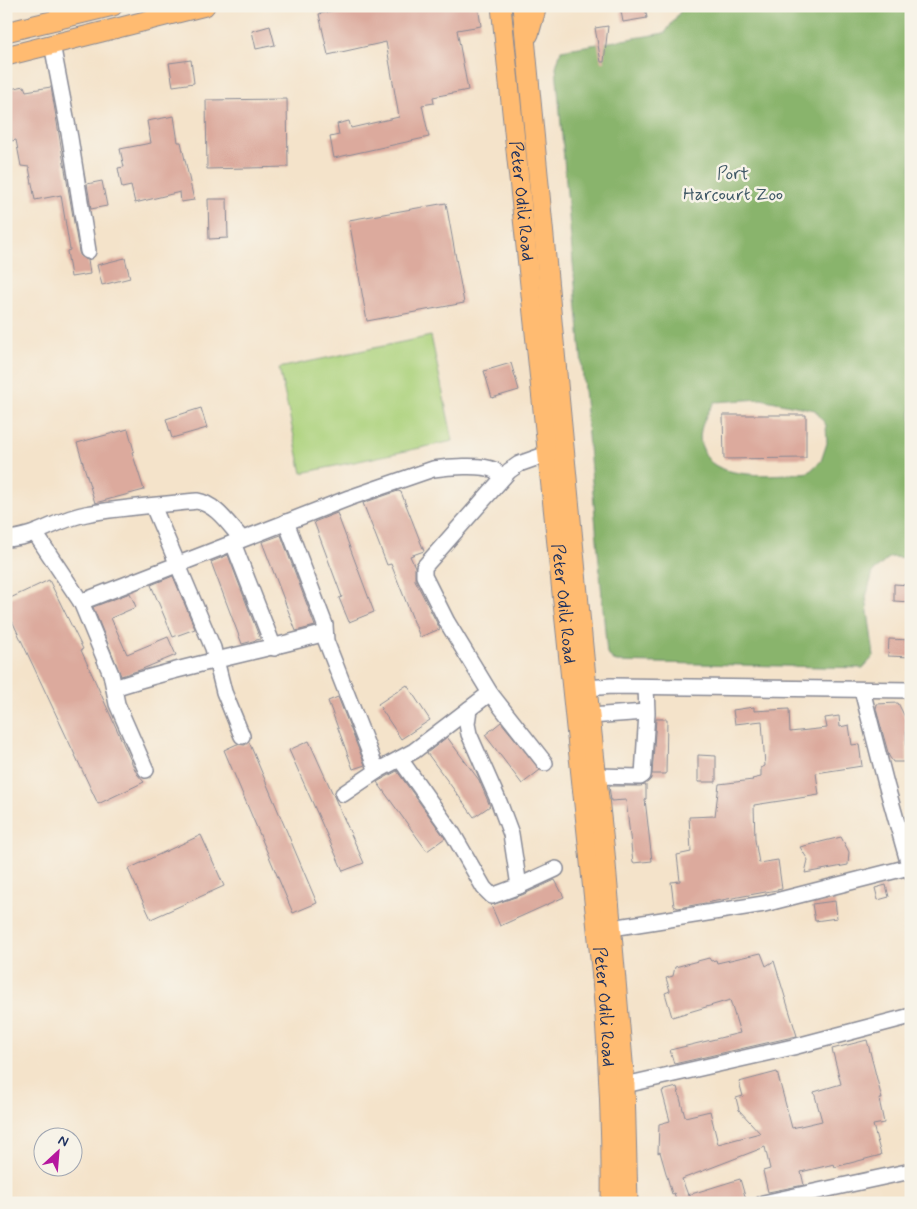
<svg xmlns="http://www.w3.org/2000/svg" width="917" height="1209" font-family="Mynerve,sans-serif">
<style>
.green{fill:#acd27c;stroke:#64806d}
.forest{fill:#89b46c;stroke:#527265;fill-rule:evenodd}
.building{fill:#dcaa9d}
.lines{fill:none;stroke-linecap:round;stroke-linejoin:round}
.minor-casing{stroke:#888994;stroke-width:18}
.major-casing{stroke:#888994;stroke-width:21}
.minor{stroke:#fff;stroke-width:15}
.major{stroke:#ffbb71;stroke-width:19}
.labels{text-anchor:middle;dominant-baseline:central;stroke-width:5;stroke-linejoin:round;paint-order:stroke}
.park-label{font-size:18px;fill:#3f5866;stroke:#f7f3e8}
.street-label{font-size:18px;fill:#1b2f5e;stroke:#f7f3e8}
</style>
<rect width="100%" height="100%" fill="#f7f3e8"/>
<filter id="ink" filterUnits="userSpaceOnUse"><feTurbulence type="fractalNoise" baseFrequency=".02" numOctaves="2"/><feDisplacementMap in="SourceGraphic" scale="10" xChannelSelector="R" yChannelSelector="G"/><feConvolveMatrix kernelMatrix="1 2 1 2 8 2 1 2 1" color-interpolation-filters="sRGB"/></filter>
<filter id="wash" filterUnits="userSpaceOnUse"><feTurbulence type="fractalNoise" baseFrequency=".0096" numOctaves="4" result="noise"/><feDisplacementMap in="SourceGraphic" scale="20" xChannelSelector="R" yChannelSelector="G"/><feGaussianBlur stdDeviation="1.12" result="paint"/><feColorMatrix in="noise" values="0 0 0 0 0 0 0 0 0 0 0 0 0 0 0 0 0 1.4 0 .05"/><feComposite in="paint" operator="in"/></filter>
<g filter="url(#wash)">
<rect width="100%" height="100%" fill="#f4e3ca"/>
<polygon class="green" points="431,336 453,441 302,473 279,368"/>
<path class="forest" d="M684 6H911V558L890 557 873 572 866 597 874 656 863 668 616 662 607 654 556 67 561 50 665 33ZM761 399 815 410 826 425 827 443 821 461 809 472C785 475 724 480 708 459 706 456 704 452 703 449 695 434 706 414 715 402Z"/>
<g id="blocks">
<g class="building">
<polygon points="352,6 402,6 403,11 427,6 478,6 481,26 457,30 468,90 433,97 434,103 422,105 429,137 334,158 330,137 339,135 337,124 349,121 351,128 399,117 386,42 328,55 319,14"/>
<polygon points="620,6 645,6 647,18 623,22"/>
<polygon points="270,26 275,45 256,49 252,31"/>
<polygon points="608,26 604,62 601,62 595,28"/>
<polygon points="191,60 194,83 173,86 169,63"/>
<polygon points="24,86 26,91 51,87 79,252 81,257 88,260 90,274 71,277 67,251 70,250 61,195 35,200 29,167 21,166 16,140 12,141 6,114 6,90"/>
<polygon points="287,99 288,167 207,169 206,100"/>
<polygon points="174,116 178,142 181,142 194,200 181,202 180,192 135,203 131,186 122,188 118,168 124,167 120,149 151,143 147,121"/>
<polygon points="102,181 107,206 91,209 87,184"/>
<polygon points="208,199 227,199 228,238 209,239"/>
<polygon points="446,203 464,303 367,321 349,220"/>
<polygon points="125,258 130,278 102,285 97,265"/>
<polygon points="511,363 519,390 492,398 484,371"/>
<polygon points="201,408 207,428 172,438 166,419"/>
<polygon points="723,415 806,415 806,458 724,459"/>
<polygon points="128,429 134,451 132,452 144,490 95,503 77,443"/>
<polygon points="398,491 401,492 424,551 410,556 415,567 415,580 440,629 420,637 391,564 387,565 363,503"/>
<polygon points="337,513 374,612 349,622 339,598 342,597 314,522"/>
<polygon points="281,535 315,626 296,631 262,542"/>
<polygon points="228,555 260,639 242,644 211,562"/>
<polygon points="173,576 195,629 173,637 151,585"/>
<polygon points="49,580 83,649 81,650 137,774 144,782 98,804 6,608 6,600"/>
<polygon points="894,584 911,585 911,602 894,601"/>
<polygon points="130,593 136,607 111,618 127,654 168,637 176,655 140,670 121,676 93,607"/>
<polygon points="889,639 911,640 911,657 888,656"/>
<polygon points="407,685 430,720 401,739 378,704"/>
<polygon points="338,697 365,765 353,769 328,701"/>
<polygon points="898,703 906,719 907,762 893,762 889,756 876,709 877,704"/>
<polygon points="754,707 754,711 789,709 790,732 827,728 825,718 839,716 840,727 849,725 852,745 859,744 862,766 816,773 819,795 754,805 755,840 759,863 778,860 782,889 678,908 674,906 671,882 680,881 677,855 691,852 689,817 715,816 719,784 753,780 752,779 761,777 761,768 765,766 762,721 735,724 733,710"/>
<polygon points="656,719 667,719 666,774 652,774"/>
<polygon points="501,722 540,770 522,784 485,735"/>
<polygon points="447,737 479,780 490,806 474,817 427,753"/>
<polygon points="309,741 364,863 343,871 289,750"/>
<polygon points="249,742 317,903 293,913 224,750 237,744 245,745"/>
<polygon points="698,755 716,756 716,782 698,782"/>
<polygon points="397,771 445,838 427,851 377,782"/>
<polygon points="646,785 646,799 645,799 652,861 633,863 626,800 611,801 609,786 640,786"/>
<polygon points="201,835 224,886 151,919 128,869"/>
<polygon points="841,837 849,852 848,865 805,873 808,860 800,847"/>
<polygon points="555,880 564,897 500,926 491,905 522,895"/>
<polygon points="886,885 889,897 878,900 875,888"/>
<polygon points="835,901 837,918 815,921 812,904"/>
<polygon points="761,953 766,966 774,961 797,1036 674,1064 670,1050 740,1033 730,1000 672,1017 665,993 670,991 666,978 673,976 675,967 709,958 711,961 716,960 717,963"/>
<polygon points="867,1040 882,1099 879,1099 884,1123 873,1125 881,1155 835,1167 834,1164 801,1172 804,1185 768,1192 763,1171 770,1169 765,1147 682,1179 688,1195 740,1179 747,1203 672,1203 671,1200 676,1199 674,1193 672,1194 660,1152 658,1153 659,1124 670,1121 662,1091 677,1087 685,1117 710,1111 718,1144 760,1133 739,1110 736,1098 743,1096 739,1082 777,1072 792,1128 822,1121 814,1092 841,1084 832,1049"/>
</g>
</g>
</g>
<g filter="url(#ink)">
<use href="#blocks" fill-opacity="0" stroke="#888994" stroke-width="1"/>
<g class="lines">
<g class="minor-casing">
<g id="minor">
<polyline points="52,44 70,138 88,251"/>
<polyline points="153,506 213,648 224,692 242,736"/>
<polyline points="286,522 325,625 326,641 377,771"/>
<polyline points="35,533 81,602 111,674 117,704 146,770"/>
<path d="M6 539C36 538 57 519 86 514 122 507 160 505 197 501 216 504 229 525 242 539"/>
<polyline points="233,543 274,648"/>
<path d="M81 602 349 498 433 469C447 467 482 464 494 470 497 472 500 475 503 477"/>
<path d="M114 688C183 665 255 653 325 633"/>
<polyline points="577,689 611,686 911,690"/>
<polyline points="862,690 886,784 911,872"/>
<polyline points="469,709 467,724 469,734 499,802 511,834 519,886"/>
<polyline points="590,716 646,712"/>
<polyline points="400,759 453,834 484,888 492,896 519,886 556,869"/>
<polyline points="545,763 490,693 447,622 424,576 424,567 509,471 519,464 547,454"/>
<polyline points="597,776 640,777 643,775 647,713 646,687"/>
<polyline points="343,794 377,771 414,751 490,693"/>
<polyline points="612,928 764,904 909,867"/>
<polyline points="625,1085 793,1047 911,1016"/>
<polyline points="763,1203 911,1171"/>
</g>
</g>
<g class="major-casing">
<g id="major">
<path id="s1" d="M501 6 601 968C608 1047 612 1123 611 1203"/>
<polyline points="522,6 587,688 605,853 625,1085 628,1203"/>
<polyline points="6,32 113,6"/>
<polyline points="529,34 537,6"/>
<polyline points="6,56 205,6"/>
</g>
</g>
<use href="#minor" class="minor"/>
<use href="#major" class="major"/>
</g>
</g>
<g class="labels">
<g class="park-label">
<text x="733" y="174">Port<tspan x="733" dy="21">Harcourt Zoo</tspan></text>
</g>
<g class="street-label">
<text stroke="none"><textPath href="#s1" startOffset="196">Peter Odili Road</textPath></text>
<text stroke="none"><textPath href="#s1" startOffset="601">Peter Odili Road</textPath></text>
<text stroke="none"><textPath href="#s1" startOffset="1006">Peter Odili Road</textPath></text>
</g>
</g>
<rect width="917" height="1209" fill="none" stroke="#f7f3e8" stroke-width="25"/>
<g transform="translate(58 1152) rotate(26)"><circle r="24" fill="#f7f3e8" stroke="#9fa5b1"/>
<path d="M0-4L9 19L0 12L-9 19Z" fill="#b5179e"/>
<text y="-8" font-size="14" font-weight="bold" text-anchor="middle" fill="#1b2f5e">N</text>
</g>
</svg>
